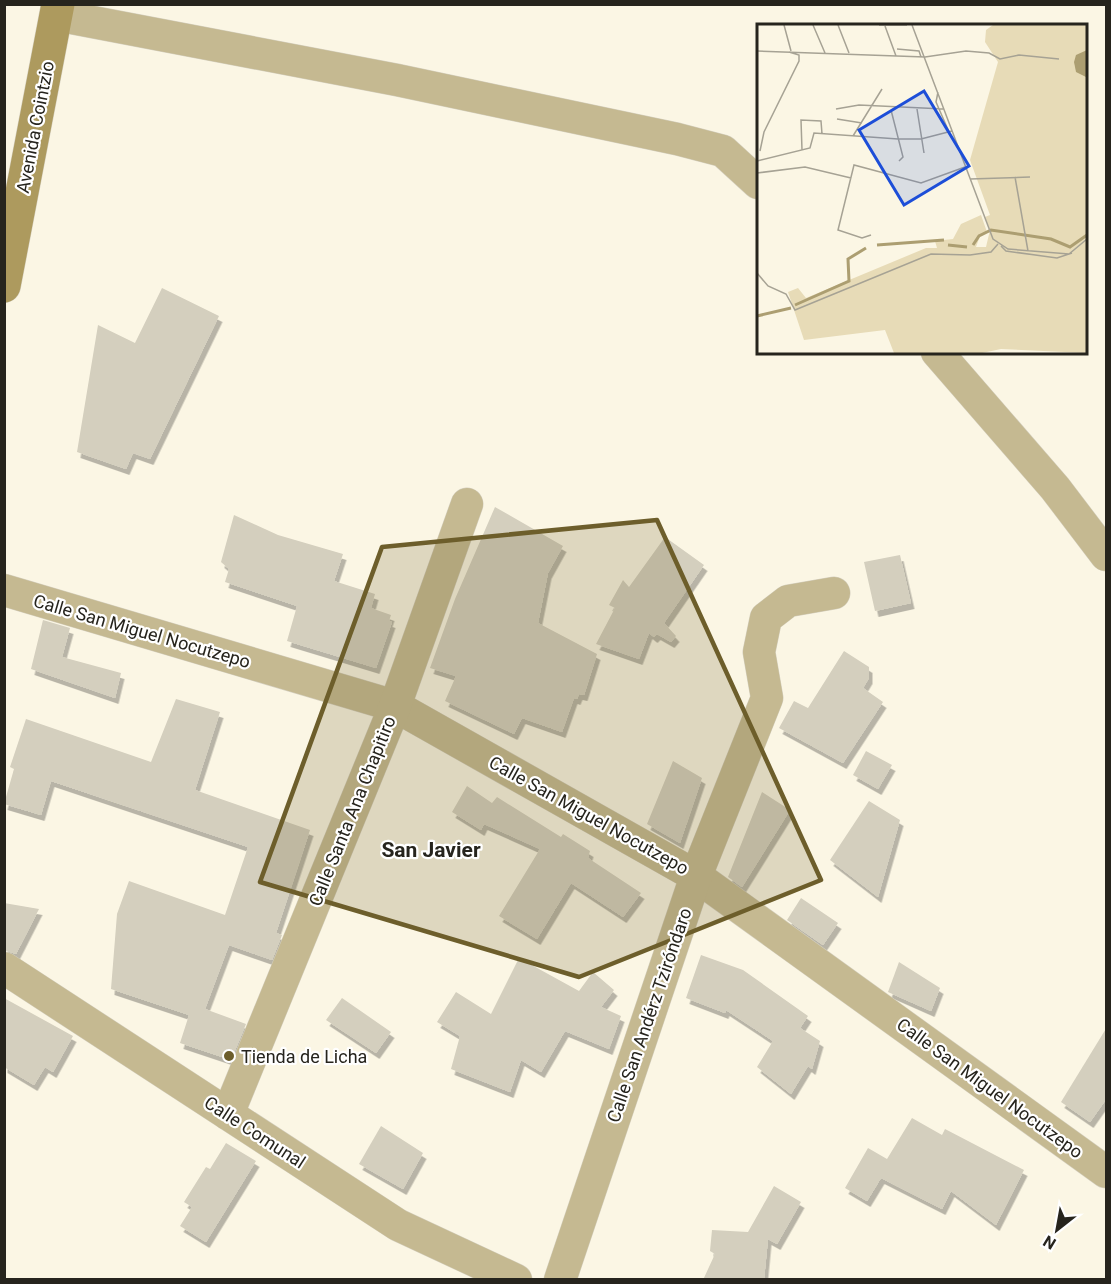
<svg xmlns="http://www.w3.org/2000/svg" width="1111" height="1284" font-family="Roboto,sans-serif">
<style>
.building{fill:#d4cfbe;filter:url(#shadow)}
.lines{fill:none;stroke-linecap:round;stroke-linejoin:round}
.street-casing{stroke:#d5d0c0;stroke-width:33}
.secondary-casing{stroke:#d5d0c0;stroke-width:34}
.street{stroke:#c5b991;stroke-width:32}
.secondary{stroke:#ad9a5e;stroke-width:33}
.marked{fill:#6d5e2b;fill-opacity:0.2;stroke:#6d5e2b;stroke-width:4.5;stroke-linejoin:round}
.poi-dot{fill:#6d5e2b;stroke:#fff;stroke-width:2}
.labels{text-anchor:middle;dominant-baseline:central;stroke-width:4.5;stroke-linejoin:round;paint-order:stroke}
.street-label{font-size:18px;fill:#26241d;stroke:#fff}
.poi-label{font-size:18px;fill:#26241d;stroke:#fff;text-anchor:start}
.quarter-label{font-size:21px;font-weight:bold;fill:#26241d;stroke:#fff}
.inset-river{fill:none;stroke:#ac9e71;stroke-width:3}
.inset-road{fill:none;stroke:#a6a294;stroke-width:1.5}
.view{fill:#1d4ed8;fill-opacity:0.15;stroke:#1d4ed8;stroke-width:3}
.inset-edge{fill:none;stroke:#26241d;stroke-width:3}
</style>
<defs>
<filter id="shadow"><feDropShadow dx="3.5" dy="6" stdDeviation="0" flood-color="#0004"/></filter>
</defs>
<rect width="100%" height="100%" fill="#fbf6e4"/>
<g class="building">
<polygon points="162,288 219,316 150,459 133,453 126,469 77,452 98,325 135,343"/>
<polygon points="495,507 563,546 548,573 538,623 597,654 584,695 579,694 577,699 574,698 562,732 522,718 514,734 445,701 456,676 430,668 455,599"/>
<polygon points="234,515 278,535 343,554 334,581 375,594 371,608 391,615 389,621 392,622 376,668 287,641 297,606 225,582 229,569 221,562"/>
<polygon points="665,537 704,565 664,623 676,636 671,642 657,634 654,637 649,633 639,659 596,644 615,608 609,605 623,580 629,587"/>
<polygon points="900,555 911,603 875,611 864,562"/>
<polygon points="43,620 70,628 62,657 121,673 115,698 31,669"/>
<polygon points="844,651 869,667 869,678 863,688 883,702 843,763 779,728 794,701 808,708"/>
<polygon points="176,699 220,712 195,790 310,830 276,933 282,935 272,960 229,945 205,1009 246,1024 231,1060 180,1043 189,1015 111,989 117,914 129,881 225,915 248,847 51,781 41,815 4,804 14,769 10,767 26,719 151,762"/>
<polygon points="866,751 892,765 878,789 853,775"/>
<polygon points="673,761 702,778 680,843 647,824"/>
<polygon points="467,786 492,803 497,797 561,837 563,834 590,851 588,858 641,893 623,917 571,883 537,939 499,916 540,849 484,824 481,830 452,812"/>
<polygon points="762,792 790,810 742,887 728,877"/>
<polygon points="869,801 900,820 878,897 830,860"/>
<polygon points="801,898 838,923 823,945 787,920"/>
<polygon points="4,903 39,909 16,954 4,950"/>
<polygon points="701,955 743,970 808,1016 800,1028 820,1041 812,1069 808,1066 791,1094 757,1067 773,1041 726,1010 725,1013 686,998"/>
<polygon points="519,958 579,991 593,972 614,990 601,1007 621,1016 609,1049 565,1031 541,1072 521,1060 510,1092 451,1069 460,1036 437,1022 456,992 491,1014"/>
<polygon points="899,962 940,988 931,1011 888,992"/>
<polygon points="4,998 73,1036 53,1072 45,1067 34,1085 4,1067"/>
<polygon points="342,998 391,1032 376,1053 326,1020"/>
<polygon points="1107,1027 1107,1098 1090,1122 1061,1102"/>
<polygon points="912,1118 942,1135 945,1129 1024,1170 996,1225 951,1191 942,1209 881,1178 867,1201 845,1188 868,1148 887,1159"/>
<polygon points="381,1126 423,1153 403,1189 359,1164"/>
<polygon points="226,1143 256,1161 206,1242 180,1226 192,1207 184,1202 206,1167 210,1169"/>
<polygon points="774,1186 801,1202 777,1244 768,1239 764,1280 703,1280 715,1254 710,1251 712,1230 748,1232"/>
</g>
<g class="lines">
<g class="street-casing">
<g id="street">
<polyline points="56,15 397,80 677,139 723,151 758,183"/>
<polyline points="937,352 1055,488 1106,555"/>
<polyline points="4,590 395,706 696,876 1106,1172"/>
<polyline points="4,968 398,1225 516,1280"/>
<polyline points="228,1114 395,706 467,504"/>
<polyline points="560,1280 696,876 767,698 759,652 766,618 788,601 834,593"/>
</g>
</g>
<g class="secondary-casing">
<polyline id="secondary" points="4,286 58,4"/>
</g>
<use href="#street" class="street"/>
<use href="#secondary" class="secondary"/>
</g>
<path class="marked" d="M657 520 821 880 579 977 260 882 382 547Z"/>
<circle class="poi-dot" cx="229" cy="1056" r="6"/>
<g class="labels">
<g class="street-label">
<text transform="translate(35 127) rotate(-79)">Avenida Cointzio</text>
<text transform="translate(142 631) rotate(16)">Calle San Miguel Nocutzepo</text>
<text transform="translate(352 811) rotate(-68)">Calle Santa Ana Chapitiro</text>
<text transform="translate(589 815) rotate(29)">Calle San Miguel Nocutzepo</text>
<text transform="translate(649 1015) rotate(-71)">Calle San Andérz Tziróndaro</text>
<text transform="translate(990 1088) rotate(36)">Calle San Miguel Nocutzepo</text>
<text transform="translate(255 1132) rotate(33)">Calle Comunal</text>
</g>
<g class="poi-label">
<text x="241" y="1056">Tienda de Licha</text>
</g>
<g class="quarter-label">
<text x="431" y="850">San Javier</text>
</g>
</g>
<g transform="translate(757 24)">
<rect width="330" height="330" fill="#fbf6e4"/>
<path d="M236 1H330V329L244 325 225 329H137L128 306 47 316 31 268 41 264 49 274 169 224H180L178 217 196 215 204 200 224 191 230 208 223 212 219 223H229L233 206 228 193 233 191 213 136 241 38 228 18 229 6Z" fill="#e7dbb7"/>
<path d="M330 26V53H329L319 48 317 38 319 31Z" fill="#ac9e71"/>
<path class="inset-river" d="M120 221 187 216M191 221 210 223M216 221 222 212 234 206 294 215 313 223 330 211M38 281 92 257 91 235 109 224M0 292 34 284"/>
<path class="inset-road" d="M27 1 34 27M56 1 68 29M81 1 92 29M122 1H150M155 1 236 215 251 225 312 230 330 215M128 2 139 32M140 25 162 27 164 33M0 27 168 33 209 27 232 29 243 35 262 31 302 35M181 68 179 78 192 108M79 85 102 81 187 85M160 85 167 129M134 86 146 133 142 137M80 95 105 99M96 112 125 65M45 126 44 96 64 97 65 110M3 127 7 108 42 37V31L32 28M0 137 53 124 57 109 141 115H164L195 107M0 149 48 143 94 154M258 153 271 227M213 155 273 153M114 211 105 214 81 206 97 141 164 159 208 143M244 222 249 227 300 234 315 229M0 249 11 262 29 270 38 286 174 230 213 231 234 228 241 220"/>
<path class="view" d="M167 67 212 142 147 181 102 106Z"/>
<rect width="330" height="330" class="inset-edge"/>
</g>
<rect width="1111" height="1284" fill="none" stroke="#26241d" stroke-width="12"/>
<g transform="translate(1057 1230) rotate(211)" stroke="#ffffff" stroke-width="4.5" paint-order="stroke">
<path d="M0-4.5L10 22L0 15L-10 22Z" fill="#26241d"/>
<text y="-9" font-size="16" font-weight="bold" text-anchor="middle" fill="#26241d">N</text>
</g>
</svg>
